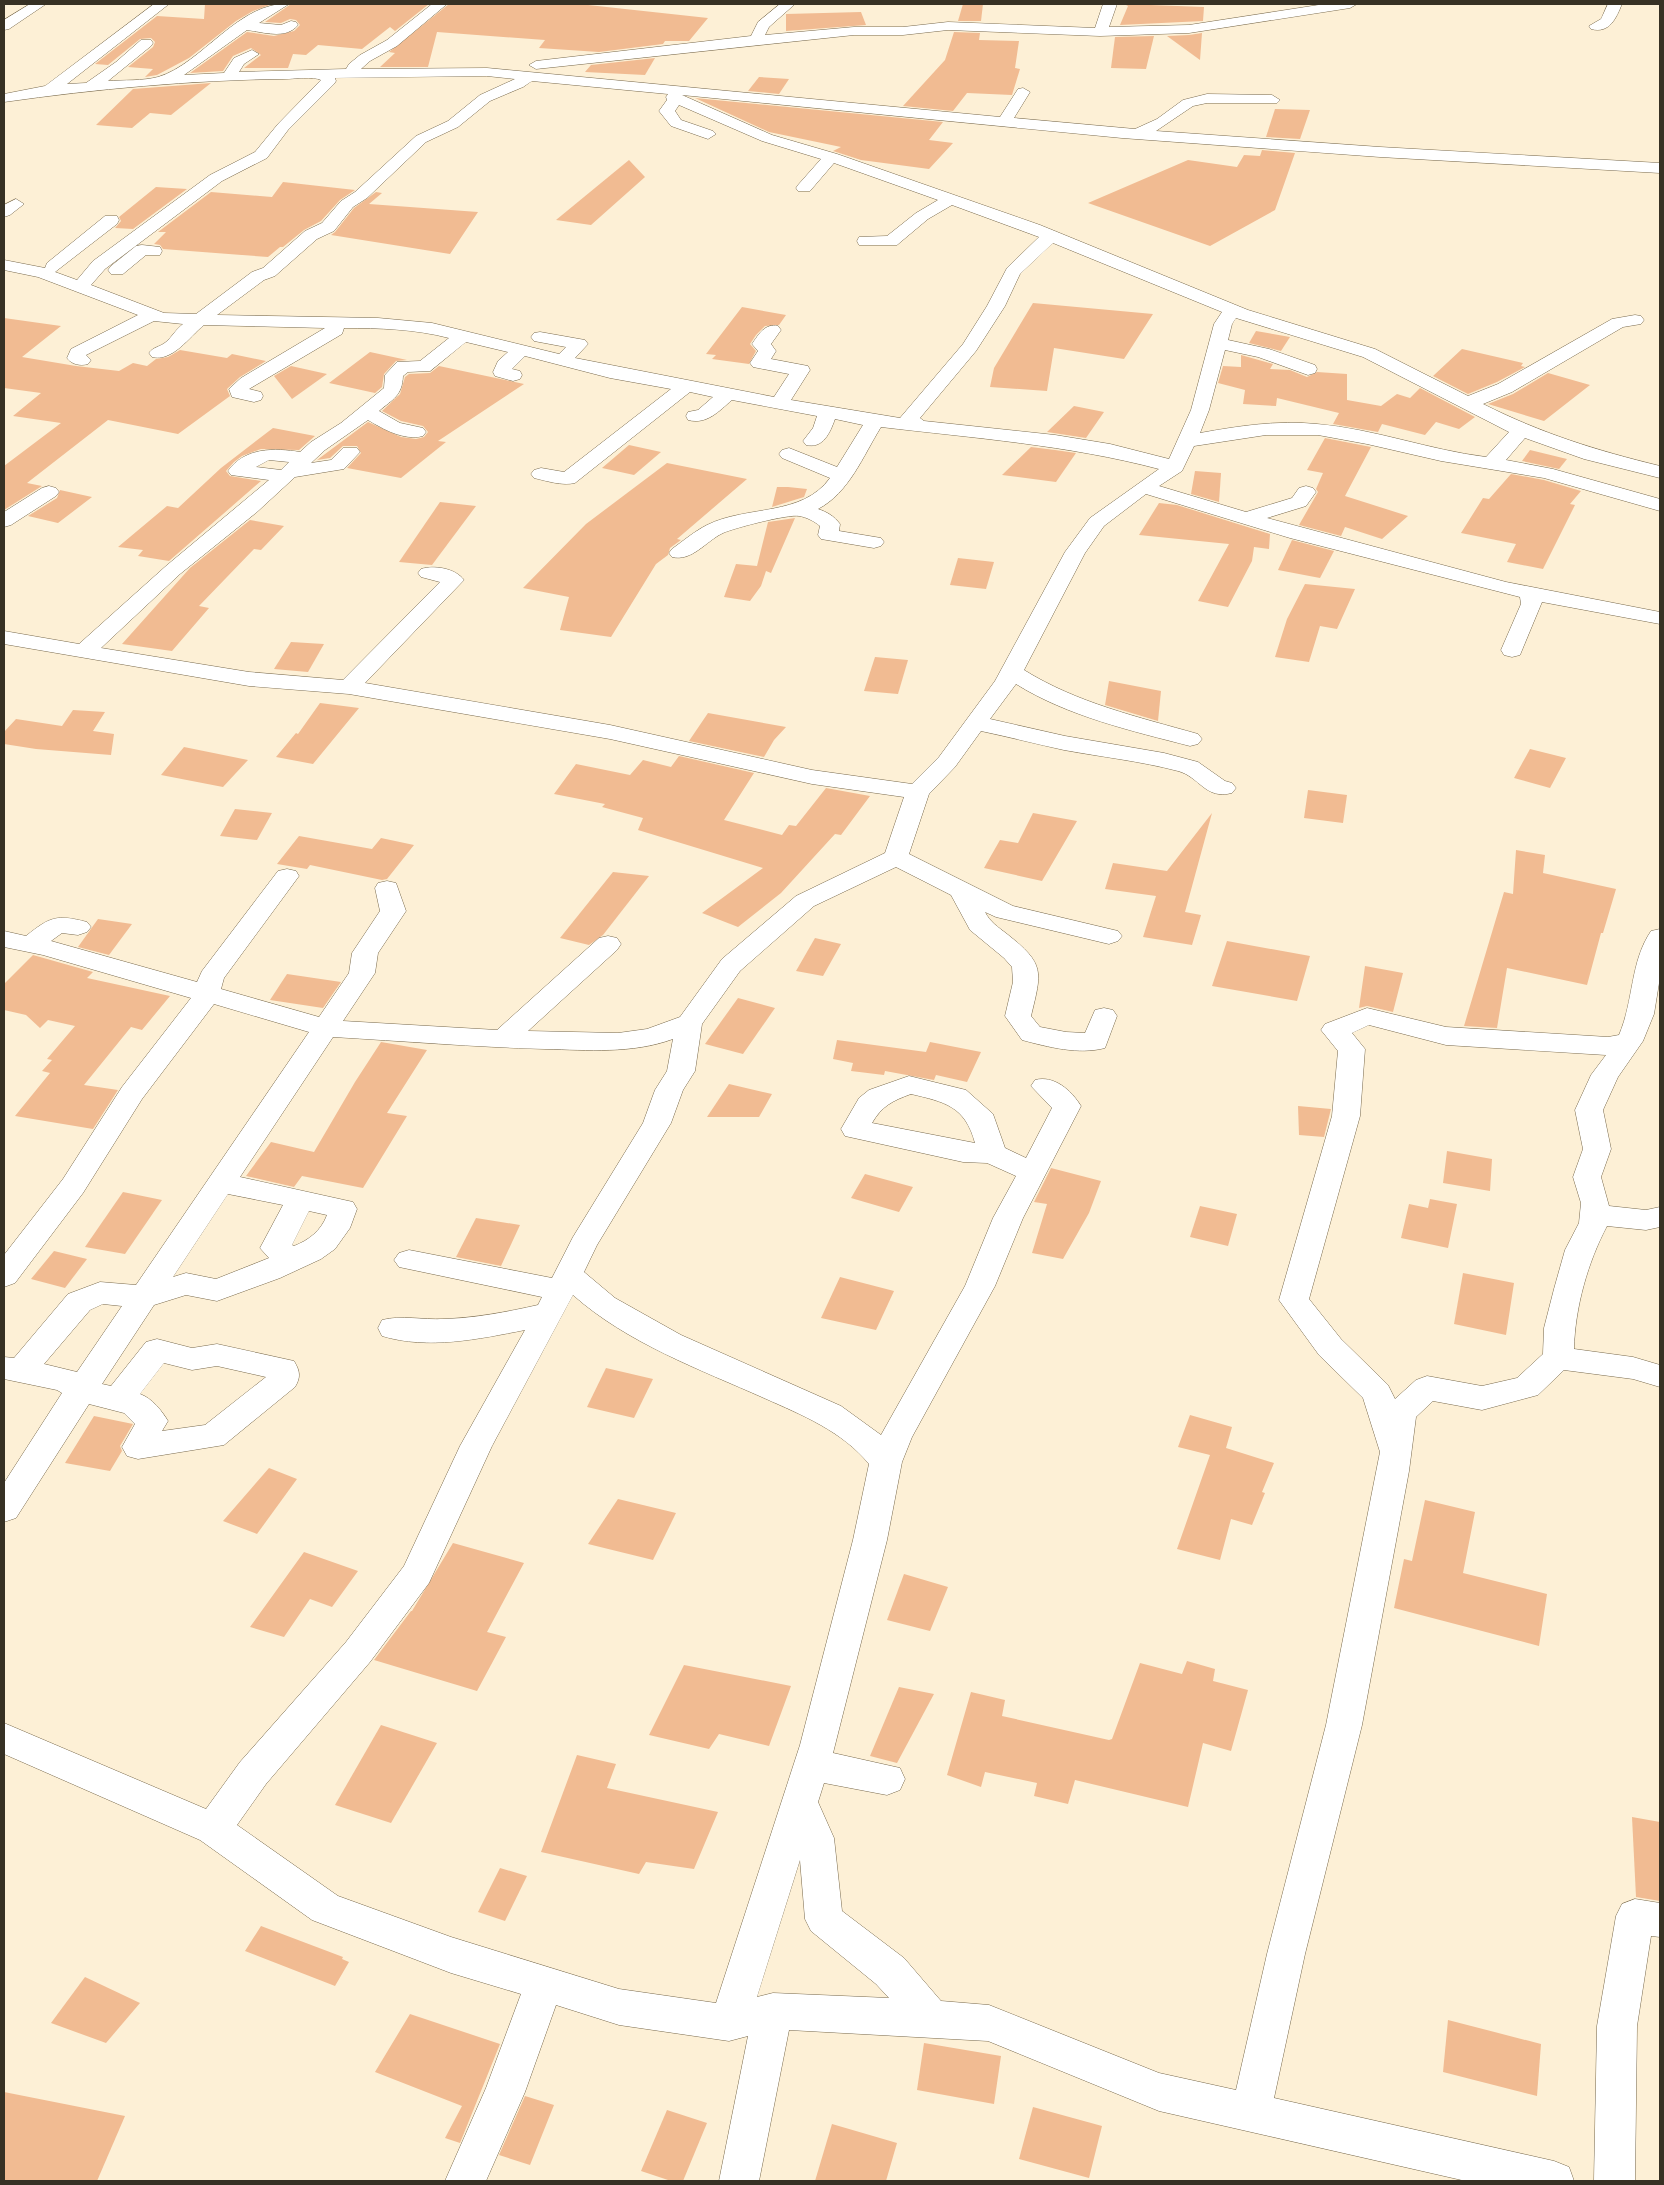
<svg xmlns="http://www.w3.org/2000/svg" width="1664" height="2185" font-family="'IBM Plex Sans',sans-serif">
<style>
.building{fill:#f1bb92}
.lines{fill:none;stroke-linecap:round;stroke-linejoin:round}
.minor-casing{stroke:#796a4d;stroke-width:1}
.minor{fill:#fff;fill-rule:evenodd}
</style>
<rect width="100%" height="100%" fill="#fdf0d6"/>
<g class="building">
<polygon points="205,4 272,4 253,11 236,21 189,58 157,75 145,77 153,69 128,67 153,47 155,42 151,38 140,39 108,65 95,64 157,16 204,19"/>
<polygon points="291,4 429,4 395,31 390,27 362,49 318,45 306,55 293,54 288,68 244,68 261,55 251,48 233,56 223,71 190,73 247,32 274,36 294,31 300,25 296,20 290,19 281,23 265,22"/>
<polygon points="449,4 579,4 708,18 689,41 665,41 663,44 599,52 539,48 545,40 437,32 428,67 380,67 395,53 389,52"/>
<polygon points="963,4 983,4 981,21 958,21"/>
<polygon points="1124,4 1204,7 1203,21 1120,25 1128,6"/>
<polygon points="861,12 866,25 786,31 786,14"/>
<polygon points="954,32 980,33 979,40 1019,41 1015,68 1020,69 1012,95 967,93 953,111 903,106 945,60"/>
<polygon points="1202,33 1200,60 1167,36 1189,35"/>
<polygon points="1154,36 1146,69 1111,68 1115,37"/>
<polygon points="655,58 645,75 585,72 591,65"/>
<polygon points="759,77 789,79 779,94 748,91"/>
<polygon points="211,83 171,115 150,113 132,128 96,125 133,89"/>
<polygon points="695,98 943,122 929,140 953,143 929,169 861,160 833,151 841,147 769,132"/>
<polygon points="1275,109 1310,110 1300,139 1266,137"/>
<polygon points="1262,150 1295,153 1275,210 1210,246 1088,203 1188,160 1237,167 1244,155 1260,156"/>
<polygon points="629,160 645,177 591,225 556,220"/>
<polygon points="283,182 355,190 340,200 321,221 304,230 283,247 280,247 268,257 163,249 160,245 154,244 166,232 158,232 211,192 272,197"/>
<polygon points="156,187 187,189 133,229 115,228 121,221 119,217"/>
<polygon points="376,192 382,193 369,204 478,212 450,254 331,235 335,232 354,208"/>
<polygon points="1033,303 1153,314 1124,359 1054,348 1047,391 990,387 994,368"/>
<polygon points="742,307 786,315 779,325 765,326 756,335 750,344 756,351 749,364 712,359 716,355 706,354"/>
<polygon points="4,318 61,326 22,357 76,366 119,371 133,363 147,366 156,359 168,357 180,350 227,358 232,354 266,361 240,377 227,389 230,396 178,434 108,420 27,483 42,486 4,510 4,466 61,423 13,416 41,393 4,388"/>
<polygon points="1256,331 1290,337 1281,351 1249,343"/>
<polygon points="1462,349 1523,363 1521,366 1525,367 1497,382 1468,394 1433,376"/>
<polygon points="370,352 407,360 396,361 384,374 382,387 375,393 329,383"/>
<polygon points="1241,355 1273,364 1270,369 1290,370 1307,377 1317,372 1347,374 1347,400 1381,406 1397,394 1410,398 1420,388 1475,417 1459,429 1436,422 1425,435 1382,424 1378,432 1333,424 1339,413 1277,398 1276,406 1243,404 1245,390 1218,383 1223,366 1241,367"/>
<polygon points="291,366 327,374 292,399 274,376"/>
<polygon points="439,366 524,384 438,441 446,442 401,478 347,468 361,453 357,446 343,446 330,458 317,460 368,422 401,437 416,439 424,437 428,432 423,426 401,421 382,411 400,394 405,377 409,374 430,373"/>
<polygon points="1548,373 1590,385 1544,421 1488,404 1513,394"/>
<polygon points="1074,406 1104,412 1086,438 1047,432"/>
<polygon points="273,428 315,436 299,450 261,449 242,456 234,462 226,471 230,476 261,481 169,561 138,556 143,550 118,547 167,506 178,508 221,468"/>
<polygon points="1325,438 1371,447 1345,496 1408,516 1382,539 1345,527 1341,536 1299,525 1318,492 1316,489 1323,473 1307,470"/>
<polygon points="629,445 661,452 634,475 602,468"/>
<polygon points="1031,447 1055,450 1076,453 1056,482 1002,475"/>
<polygon points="1530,450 1567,459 1559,469 1522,461"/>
<polygon points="667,463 747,479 677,539 681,540 670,548 668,555 656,564 611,637 560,630 569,597 523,588 586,524"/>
<polygon points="1195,471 1221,473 1219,502 1191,494"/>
<polygon points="1511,474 1544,480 1581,491 1570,504 1575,505 1543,569 1507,562 1516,544 1461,533 1483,498 1489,499"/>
<polygon points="777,487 788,487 807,489 804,497 772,507"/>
<polygon points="60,490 92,497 58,523 28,516 57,498"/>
<polygon points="440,502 476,506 432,565 399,562"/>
<polygon points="1159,503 1177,505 1270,534 1269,549 1254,547 1252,561 1228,607 1198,601 1229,544 1139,535"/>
<polygon points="795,518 771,573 766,571 761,586 750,601 724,597 736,564 757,566 768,522"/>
<polygon points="250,520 284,526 261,550 254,549 199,606 209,608 172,651 122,644 190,568"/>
<polygon points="1292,540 1334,551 1320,578 1278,570"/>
<polygon points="958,558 994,562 986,589 950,585"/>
<polygon points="1305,584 1355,589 1337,629 1320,626 1309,662 1275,657 1287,619"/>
<polygon points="291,642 324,644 308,672 274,669"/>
<polygon points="875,657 908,660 898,694 864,691"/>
<polygon points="1109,681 1161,691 1158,721 1105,705"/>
<polygon points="320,703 359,708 313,764 276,757 296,733 298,734"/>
<polygon points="73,710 105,712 93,731 114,734 111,755 36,749 4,744 4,732 16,719 62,726"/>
<polygon points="708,713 786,727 774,740 764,757 689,741"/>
<polygon points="184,747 248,760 223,787 161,775"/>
<polygon points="1530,749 1566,758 1550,788 1514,778"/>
<polygon points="679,756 754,773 724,820 782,835 789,825 796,826 826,788 870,796 841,835 835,834 781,893 738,927 702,913 763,868 638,830 643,818 602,807 605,804 554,794 576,764 630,775 643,760 671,767"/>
<polygon points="1308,790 1347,795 1343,823 1304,818"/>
<polygon points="235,809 272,813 257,840 220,836"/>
<polygon points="1033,813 1077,821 1042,881 984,868 1000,840 1018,843"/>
<polygon points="1212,813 1185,912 1201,915 1192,945 1143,937 1156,896 1105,889 1113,863 1167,871"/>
<polygon points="299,836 372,849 381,838 414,845 387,879 382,880 310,865 307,869 277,864"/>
<polygon points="1516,850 1545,855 1543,873 1616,889 1603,933 1601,933 1587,985 1507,968 1497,1028 1464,1026 1504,892 1513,894"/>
<polygon points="613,872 649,876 603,935 589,945 560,938"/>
<polygon points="98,919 132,924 109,955 78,947"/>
<polygon points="815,938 841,944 823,976 796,971"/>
<polygon points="1227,941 1310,956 1297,1001 1212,986"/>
<polygon points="33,955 93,972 87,978 170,996 142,1030 131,1027 84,1085 118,1090 93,1129 15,1116 50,1073 42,1071 52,1060 47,1059 75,1026 48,1020 40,1028 26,1015 4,1010 4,984"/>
<polygon points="1365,966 1403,973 1393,1012 1367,1006 1359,1008"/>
<polygon points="287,974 341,982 323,1008 270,1000"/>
<polygon points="738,998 775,1008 743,1054 705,1044"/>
<polygon points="837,1040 926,1052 930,1042 981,1052 967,1082 936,1075 934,1080 885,1071 884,1075 851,1071 853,1063 833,1059"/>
<polygon points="381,1042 427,1050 387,1113 407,1116 363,1188 302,1176 294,1187 246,1176 271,1142 314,1152 355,1082"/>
<polygon points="729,1084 772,1094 759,1117 707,1117"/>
<polygon points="1298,1106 1331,1109 1324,1137 1299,1135"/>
<polygon points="1447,1151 1492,1159 1490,1191 1443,1183"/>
<polygon points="1051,1168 1101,1181 1089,1213 1063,1259 1032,1253 1047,1204 1034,1202"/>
<polygon points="865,1174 913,1187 899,1212 851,1198"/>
<polygon points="123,1192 162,1200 125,1254 85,1247"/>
<polygon points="1430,1199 1457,1204 1448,1248 1401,1238 1409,1204 1428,1208"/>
<polygon points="1200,1206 1237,1214 1228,1246 1190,1237"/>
<polygon points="476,1218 520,1225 501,1266 456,1257"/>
<polygon points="54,1251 87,1259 65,1288 31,1279"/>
<polygon points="1463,1273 1514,1283 1506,1335 1454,1324"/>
<polygon points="840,1277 894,1291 876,1330 821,1318"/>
<polygon points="606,1368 653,1379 634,1418 587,1407"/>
<polygon points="1190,1415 1232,1427 1226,1448 1274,1463 1262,1492 1265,1493 1252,1525 1231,1519 1220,1560 1177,1549 1210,1455 1178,1447"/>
<polygon points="94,1416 133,1424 120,1446 122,1451 110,1471 65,1463"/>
<polygon points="269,1468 297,1479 257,1534 223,1521"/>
<polygon points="618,1499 676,1513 653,1560 588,1544"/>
<polygon points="1425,1500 1475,1512 1463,1573 1547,1594 1539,1646 1394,1608 1404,1559 1412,1561"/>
<polygon points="453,1543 524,1563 487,1632 506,1637 477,1691 374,1660 411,1611 412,1611"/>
<polygon points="304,1552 358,1571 332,1607 310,1599 284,1637 250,1627"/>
<polygon points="904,1574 948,1587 930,1631 887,1620"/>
<polygon points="1187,1661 1215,1669 1213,1681 1248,1690 1231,1751 1203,1743 1188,1807 1075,1780 1068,1804 1034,1796 1037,1783 985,1772 981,1787 947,1775 971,1692 1005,1700 1002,1716 1109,1740 1112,1739 1140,1663 1182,1674"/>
<polygon points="684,1665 791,1686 769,1746 719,1734 709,1749 649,1735"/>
<polygon points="899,1687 934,1694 897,1763 870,1756"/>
<polygon points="381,1725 437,1743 391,1823 335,1805"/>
<polygon points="577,1755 616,1764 607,1788 718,1812 694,1869 646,1862 639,1874 541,1852"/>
<polygon points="1632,1817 1660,1822 1660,1901 1636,1897"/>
<polygon points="500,1868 527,1876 505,1921 478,1912"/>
<polygon points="261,1926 343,1957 342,1959 349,1962 335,1986 245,1951"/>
<polygon points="85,1977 140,2003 106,2043 51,2023"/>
<polygon points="410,2014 500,2044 460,2143 445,2138 462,2106 375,2072"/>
<polygon points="1448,2020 1541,2044 1537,2096 1443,2072"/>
<polygon points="924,2043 1001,2056 994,2104 917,2090"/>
<polygon points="4,2092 125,2116 97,2181 4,2181"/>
<polygon points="525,2096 554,2105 530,2165 499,2155"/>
<polygon points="1033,2107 1102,2126 1089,2178 1019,2159"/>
<polygon points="667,2110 707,2123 683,2181 671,2181 641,2171"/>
<polygon points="832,2124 897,2143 886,2181 815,2181"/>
</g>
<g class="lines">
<g class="minor-casing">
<g id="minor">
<polygon points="30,4 46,4 9,29 4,30 4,20"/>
<path d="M154 4H169L67 84 86 83 116 62 141 40H151L153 43 151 46 108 81C123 80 143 81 158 77 202 64 239 1 289 4L259 23 281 25 291 21 296 22 298 25C286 40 263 32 247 30L184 75 224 73 234 58 252 50 259 54 244 64 239 72 346 69 349 64 360 55 387 40 432 4H447L397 46 370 61 361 69 487 68 1000 117 1018 89 1023 88 1030 92 1014 118 1135 129 1157 119 1183 100 1207 94 1272 95 1280 100 1277 103H1207L1193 106 1156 131 1380 147 1660 163V173L1380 157 1122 138 682 95 772 135 837 154 1040 225 1248 310 1375 349 1468 396 1498 384 1612 319 1635 315 1641 316 1644 320 1641 324 1623 327 1512 392 1483 404C1543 434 1595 450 1660 466V478L1584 459 1525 438 1506 460 1553 469 1660 499V511L1544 478 1441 461 1367 444 1318 435H1266L1194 446 1182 471 1159 486 1246 512 1292 498 1299 488 1306 486 1313 488 1316 492 1306 506 1267 518 1506 582 1660 612V624L1542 602 1520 655 1512 657 1504 655 1501 650 1521 604 1520 597 1290 538 1146 494 1104 526 1085 553 1024 670C1077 703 1138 717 1198 734L1202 739 1198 744 1190 746C1132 731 1067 716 1016 684L990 719 1065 736 1164 753 1198 762 1225 781 1232 783 1236 788 1232 793C1205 800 1200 777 1178 771 1140 761 1102 757 1064 750 1037 744 1009 737 981 731L955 767 929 794 909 854 1013 906 1118 931 1122 936 1118 941 1109 944 996 917 985 912C990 922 998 927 1007 934 1045 964 1042 971 1031 1016L1040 1027 1066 1032 1085 1033 1095 1010 1104 1008 1113 1010 1117 1016 1105 1048C1079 1055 1048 1047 1022 1040L1005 1016 1013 982 1012 967 1004 958 970 930 951 895 896 867 814 906 740 971 702 1024 695 1071 683 1090 671 1123 597 1245 584 1272 615 1298 681 1335 841 1406 881 1435 965 1286 993 1218 1016 1176 987 1163 963 1162 845 1136 841 1129 859 1098 869 1090 909 1076 966 1090 993 1114 1005 1148 1026 1158 1052 1108 1031 1086 1035 1080C1054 1075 1071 1090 1081 1106L1023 1218 995 1286 912 1437 902 1462 887 1540 833 1753 900 1768 905 1779 900 1790 887 1795 824 1783 818 1802 834 1838 842 1911 904 1958 941 2001 989 2005 1159 2073 1236 2090 1267 1954 1326 1725 1380 1452 1363 1398 1319 1355 1279 1300 1332 1116 1338 1051 1321 1030 1325 1024 1367 1008 1446 1027 1608 1037 1619 1035C1634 1000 1630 962 1651 931L1660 929V977L1654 1014 1643 1041 1618 1077 1603 1110 1611 1149 1601 1177 1609 1206 1646 1210 1660 1207V1227L1646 1230 1607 1226C1588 1262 1575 1307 1574 1349L1633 1357 1660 1365V1387L1633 1379 1564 1370 1538 1395 1482 1410 1433 1401 1416 1417 1409 1471 1362 1725 1305 1954 1274 2098 1554 2161 1569 2167 1574 2181H1466L1159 2111 988 2041 789 2030 759 2181H719L748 2036 729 2041 619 2025 556 2005 525 2092 486 2181H445L486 2088 521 1994 451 1973 312 1920 200 1840 4 1754V1723L206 1809 240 1762 346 1642 404 1566 460 1446 525 1330C479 1339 428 1350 382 1336L378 1328 382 1320C401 1315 423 1320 443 1319 475 1318 507 1312 538 1305L542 1297 399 1267 394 1260 399 1253 409 1250 552 1278 573 1237 643 1123 655 1090 667 1071 673 1039C632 1054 588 1050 545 1049 474 1047 403 1041 333 1037L240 1177 353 1202 357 1209 350 1228 335 1249 321 1259 280 1278 217 1301 186 1295 154 1305 102 1384 111 1386 146 1342 157 1339 192 1348 217 1344 294 1361C300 1371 301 1377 295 1387L224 1445 138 1459 127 1456 122 1447 135 1424 124 1413 89 1404 16 1518 4 1522V1483L62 1393 57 1390 4 1379V1357L14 1358 68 1294 100 1282 136 1285 309 1032 214 1004 142 1099 83 1193 15 1283 4 1287V1255L63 1179 122 1087 191 998 43 955 4 947V931L26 936C50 917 56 914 87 922L91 927 87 932 78 935 62 933 51 941 197 982 202 971 278 871 287 869 296 871 299 876 224 978 221 989 319 1017 349 973 352 953 380 911 375 888 378 883 387 881 396 883 406 911 378 953 375 973 343 1021 497 1030 599 938 608 936 617 938 621 944 617 950 528 1031 618 1033 647 1029 680 1017 722 959 796 896 885 853 904 797 812 784 610 739 349 694 249 686 4 644V631L79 644 166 566 269 480 231 475 228 471C245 447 275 448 300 452L311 442 341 423 384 388 385 375 397 362 420 361 449 338C415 329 379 328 344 328L342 334 249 389 261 392 263 396 261 400 254 402 232 397 229 389 241 378 325 328 204 325C189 337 173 362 152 357L149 353C153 347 160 347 166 342 172 337 176 329 183 324L154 321 86 355 91 360 88 364C81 366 72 365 67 358L71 349 138 315 38 277 4 270V260L45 268 47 263 105 216H117L119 220 117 224 55 272 77 280 93 261 210 175 255 152 278 124 321 80C313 76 294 79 284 79 191 80 96 89 4 102V94L45 86ZM487 76 515 79 480 95 448 121 416 136 355 192 341 201 322 223 305 231 263 268 252 272 196 314 164 313 91 285 105 269 222 181 267 158 288 130 334 84 336 81 335 78ZM532 81 668 94 666 97 667 100 659 111 671 126 708 139 716 134 713 131 681 120 675 111 679 105 762 141 821 159 798 185 796 188 798 191H810L834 163 938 200 916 213 887 236 859 237 857 241 859 245H897L928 219 952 205 1039 237 1007 268 987 306 963 344 900 418 791 400 810 370 808 366 771 359 776 351 771 344 781 330 778 326C765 323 759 334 752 344L758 351 750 363 753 367 789 374 774 397 575 358 588 344 585 340 540 332 534 333 531 337 534 341 566 347 559 354 432 323 378 318 217 315 264 280 275 276 317 239 334 231 353 207 367 198 426 142 458 127 490 101 523 87ZM1053 243 1222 312 1214 324 1191 410 1169 459 1110 444 1055 435 924 421 920 418 976 351 1005 306 1020 274ZM1236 318 1363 357 1509 432 1486 457C1429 450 1375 429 1317 424 1277 420 1239 426 1200 433L1209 410 1225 350 1258 357 1308 375 1315 373 1317 369 1315 365 1269 349 1228 340 1232 324ZM466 342 508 352 498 361 493 372 495 376 513 381 520 379 522 375 520 371 512 369 525 356 610 378 671 389 564 472 541 468 534 470 531 474 534 478C547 481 562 486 575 483L690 392 713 397 698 410 688 412 686 416 688 420C707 425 719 411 732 400L817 416 813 428 803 441 806 445C823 449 830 433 835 419L863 425 837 467 789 448 782 450 779 454 782 458 830 478C802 517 747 505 707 525 695 531 683 541 672 549L669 553 672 557C692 562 706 541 723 533 734 528 788 514 799 516 806 517 814 521 820 526L818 535 821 539 874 548 881 546 884 542 881 538 839 531 840 524C834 516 827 512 818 509 849 493 863 456 881 427 974 438 1068 445 1159 469L1090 518 1065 552 995 681 939 757 912 784 812 770 610 725 365 683 464 580C455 568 434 565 421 569L418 573 421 577 440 582 343 680 249 672 101 648 180 574 257 512 295 477 344 469 360 452 357 448H343L331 460 311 463 325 450 368 420C383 429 404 441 423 436L426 432 423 428 400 423 379 411C393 399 402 396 403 376L408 372 430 371ZM269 460 289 462 281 470 256 467ZM1369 1025 1446 1045 1606 1055 1591 1075 1575 1110 1583 1149 1573 1177 1581 1203 1579 1223 1565 1250 1554 1289 1544 1328 1543 1354 1517 1378 1482 1386 1427 1376 1416 1380 1395 1399 1388 1385 1341 1339 1309 1299 1360 1116 1365 1049 1352 1033ZM911 1094C945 1102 965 1106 975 1143L872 1123C882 1106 892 1101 911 1094ZM228 1194 283 1205 260 1248 269 1258 216 1279 186 1273 173 1277ZM309 1211 327 1215C321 1231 309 1240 294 1246L292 1245ZM573 1295C627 1343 699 1369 764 1398 802 1415 842 1431 869 1464L853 1540 800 1745 716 2003 619 1989 451 1937 338 1896 237 1825 266 1784 370 1662 429 1583 492 1446ZM103 1304 122 1306 77 1372 44 1364 90 1310ZM164 1363 192 1370 217 1366 266 1377 205 1425 162 1431 168 1421C162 1411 152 1398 140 1394ZM800 1860 805 1919 811 1931 876 1984 889 1998 773 1993 757 1997Z"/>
<polygon points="780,4 795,4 769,27 765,35 854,27 903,27 948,22 1095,28 1103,4 1117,4 1109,27 1189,25 1325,4 1357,4 1350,8 1189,33 1100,36 948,30 903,35 854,35 536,69 529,65 536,61 751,36 758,22"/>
<path d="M1608 4H1622C1616 18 1610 34 1591 29L1589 26 1601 19Z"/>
<polygon points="16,199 24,204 10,215 4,217 4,205"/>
<polygon points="142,245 160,247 162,251 160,255 146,255 123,274 111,274 108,270 111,266 136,246"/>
<polygon points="49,486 56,488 59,492 56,496 11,525 4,527 4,512 42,488"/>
<polygon points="1635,1899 1660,1903 1660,1937 1651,1936 1637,2026 1635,2181 1594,2181 1597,2026 1616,1916 1622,1904"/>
</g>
</g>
<use href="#minor" class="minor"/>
</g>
<rect width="1664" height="2185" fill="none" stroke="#373124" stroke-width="10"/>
</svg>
